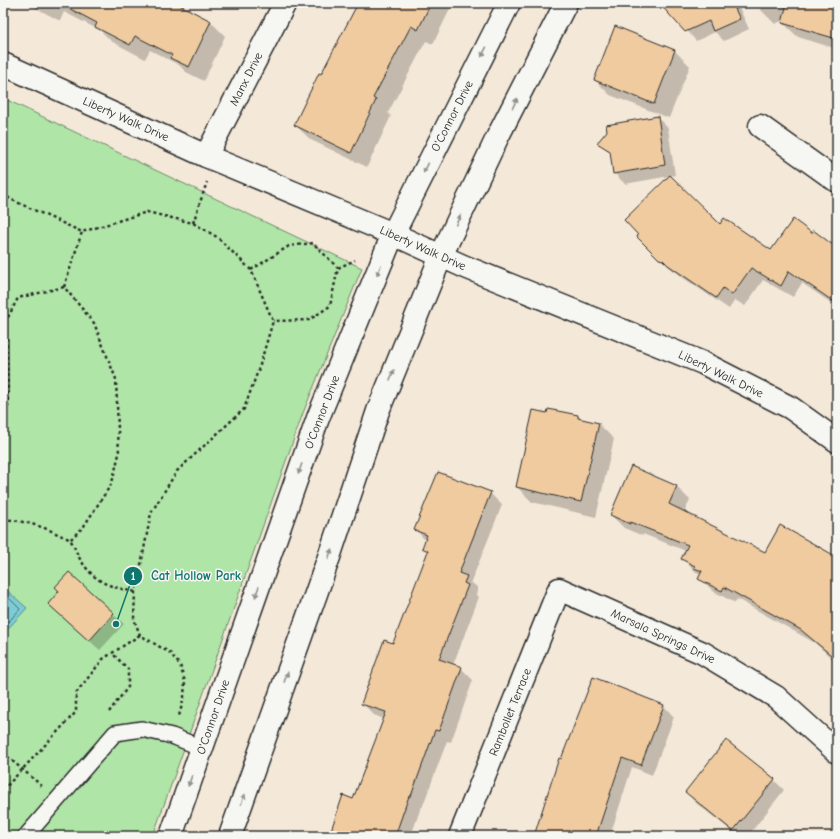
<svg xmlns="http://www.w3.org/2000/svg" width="840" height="839" font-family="'Comic Neue',sans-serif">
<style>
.green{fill:#afe5a7;stroke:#6d8869}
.water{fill:#7bccd5;stroke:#5b8c91}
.shadow{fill:#0003}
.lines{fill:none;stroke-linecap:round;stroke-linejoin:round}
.shore{stroke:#4b6b6f;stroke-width:1}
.building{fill:#f0cba0;stroke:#2b2b2b}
.service-casing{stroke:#2b2b2b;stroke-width:18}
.minor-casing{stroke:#2b2b2b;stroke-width:25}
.tertiary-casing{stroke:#2b2b2b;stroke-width:25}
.secondary-casing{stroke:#2b2b2b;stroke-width:25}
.path{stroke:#2b2b2b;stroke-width:2.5;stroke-dasharray:3 3;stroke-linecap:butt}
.service{stroke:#f6f6f2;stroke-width:15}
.minor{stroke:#f6f6f2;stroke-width:22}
.tertiary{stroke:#f6f6f2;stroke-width:22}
.secondary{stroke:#f6f6f2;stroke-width:22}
.oneway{fill:#90908e}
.labels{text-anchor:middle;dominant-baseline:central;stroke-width:3;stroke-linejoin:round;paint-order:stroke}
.street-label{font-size:12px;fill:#2b2b2b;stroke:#f6f6f2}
.leader{fill:none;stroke:#0f766e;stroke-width:1.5}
.callout-dot{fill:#0f766e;stroke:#f6f6f2;stroke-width:1.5}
.mark-label{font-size:12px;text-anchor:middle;font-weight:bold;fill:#fff}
.callout-label{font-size:13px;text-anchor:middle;font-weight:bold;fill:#0f766e;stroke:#f6f6f2;stroke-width:3;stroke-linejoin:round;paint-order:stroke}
</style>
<rect width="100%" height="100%" fill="#f4e9d9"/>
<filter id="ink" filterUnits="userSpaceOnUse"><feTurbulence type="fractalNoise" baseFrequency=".025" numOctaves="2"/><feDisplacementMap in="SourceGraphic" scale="8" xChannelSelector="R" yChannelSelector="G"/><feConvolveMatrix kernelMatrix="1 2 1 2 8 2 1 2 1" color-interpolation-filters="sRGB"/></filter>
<g filter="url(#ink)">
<polygon class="green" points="3,98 362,268 303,413 153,836 3,836"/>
<polygon class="water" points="3,587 27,608 3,634"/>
<g class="shadow">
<polygon points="30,3 177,3 176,4 211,22 225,36 204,81 186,72 179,65 150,50 145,59 111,41 101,31 64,12 60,21 36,8"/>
<polygon points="359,3 453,3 433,44 426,41 388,113 391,116 367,167 311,140 295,125"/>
<polygon points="663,3 737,3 749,29 724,41 715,32 696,41"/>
<polygon points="763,3 837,3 837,49 798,37 783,23 784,20 775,24 761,10"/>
<polygon points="675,51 690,66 669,118 610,95 595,80"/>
<polygon points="657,117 668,128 675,175 670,176 720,225 771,252 837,253 837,307 802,283 793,297 763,280 745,306 735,300 729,309 682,277 676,272 673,271 638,237 670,176 625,184 614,173 612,154 599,143"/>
<polygon points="578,416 582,420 599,424 614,439 596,517 532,502 517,487"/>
<polygon points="677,487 690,500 684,513 765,554 837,559 837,663 815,643 737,599 735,603 713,591 700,578 701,574 696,572 683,559 686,551 643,534 643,536 624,528 611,515"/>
<polygon points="490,493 502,505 471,582 478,588 476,594 479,597 453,665 461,668 473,680 451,742 447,741 422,808 421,807 411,836 330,836 354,800 384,719 374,715 362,703 393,644 429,553 423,548 426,541 416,530"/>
<polygon points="69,574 124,624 100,650 59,614 60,591"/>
<polygon points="593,679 664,706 674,717 652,775 632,767 610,836 535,836 561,760"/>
<polygon points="774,780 784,790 748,836 738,836 696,803 686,792"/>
</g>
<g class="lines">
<polyline class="shore" points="3,592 20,609 3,628"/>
</g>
<g class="building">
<polygon points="59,3 176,3 211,21 189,67 170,58 172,55 135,36 130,45 95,27 97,23"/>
<polygon points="358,3 431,3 418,30 411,26 373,98 376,100 351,153 294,125 319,73 321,74"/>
<polygon points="659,3 750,3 735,9 740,19 713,31 709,21 685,32"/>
<polygon points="787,3 837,3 837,39 782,23"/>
<polygon points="615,26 675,50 654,104 594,80"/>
<polygon points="658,116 665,165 613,174 610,151 597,143 607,131 606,125"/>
<polygon points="670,175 720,224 724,218 771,250 793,219 812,233 813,230 837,248 837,304 789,271 781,286 751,268 732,295 723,288 716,298 668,265 663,260 659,259 637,237 638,235 624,220"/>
<polygon points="548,409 578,415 578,418 599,423 581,502 516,487 533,410 547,413"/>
<polygon points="631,466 677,486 669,504 765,552 780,525 837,557 837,660 801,630 724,587 722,591 698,579 702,571 694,568 695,566 681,559 688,545 630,522 630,524 610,515"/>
<polygon points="438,472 491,492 459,573 467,576 464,583 468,585 439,659 462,667 439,731 435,730 411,796 409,796 395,836 329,836 343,795 353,799 386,712 361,704 384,640 393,643 428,551 422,548 427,535 414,530"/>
<polygon points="69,572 114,613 89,641 48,604 59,591 55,587"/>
<polygon points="593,677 664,705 641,765 622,758 596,836 534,836 559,758 561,759"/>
<polygon points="726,740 775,779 733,831 685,792"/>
</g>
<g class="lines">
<g class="service-casing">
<polyline id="service" points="26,836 115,733 142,729 172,736 202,748"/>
</g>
<g class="minor-casing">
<g id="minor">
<polyline points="760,126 837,181"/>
<polyline points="206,156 285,3"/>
<polyline points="460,836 559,589 703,653 776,697 837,752"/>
</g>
</g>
<g class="tertiary-casing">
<polyline id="tertiary" points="3,64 206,156 393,234 463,266 703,363 791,408 837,441"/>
</g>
<g class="secondary-casing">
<g id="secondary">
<polyline points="171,836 318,418 393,234 509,3"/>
<polyline points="230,836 329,557 378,411 441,256 498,136 566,3"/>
</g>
</g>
<g class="path">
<polyline points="3,193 10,199 82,232 147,212 193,223 217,237 251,270 273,321 259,368 244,409 177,471 151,513 139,575 135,592 134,619 140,635 170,653 180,665 185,682 184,697 179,716"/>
<polyline points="193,223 207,182"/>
<polyline points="338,268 355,260"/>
<polyline points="251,270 289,246 313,243 338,268 330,306 309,320 273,321"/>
<polyline points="64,287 82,232"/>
<polyline points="3,410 8,407 6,321 18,298 64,287 94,323 116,379 119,454 112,483 84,526 70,540"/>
<path d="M3 519C24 521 43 526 62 536 64 537 68 538 70 540 74 544 76 553 80 559 95 583 108 586 135 592"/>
<polyline points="109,712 128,687 128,669 112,653"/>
<polyline points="3,753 42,786"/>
<polyline points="3,790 76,712 76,693 103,659 140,635"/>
</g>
<use href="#service" class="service"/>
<use href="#minor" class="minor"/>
<use href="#tertiary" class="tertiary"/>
<use href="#secondary" class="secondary"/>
</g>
<defs><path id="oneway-solid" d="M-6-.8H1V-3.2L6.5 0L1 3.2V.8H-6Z"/></defs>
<g class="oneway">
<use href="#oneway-solid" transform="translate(484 52) rotate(117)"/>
<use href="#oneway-solid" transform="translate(515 103) rotate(-63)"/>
<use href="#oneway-solid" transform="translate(426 168) rotate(117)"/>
<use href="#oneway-solid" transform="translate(458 220) rotate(-65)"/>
<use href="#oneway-solid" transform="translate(379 270) rotate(112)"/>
<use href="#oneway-solid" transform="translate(392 375) rotate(-67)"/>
<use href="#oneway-solid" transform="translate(300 469) rotate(109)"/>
<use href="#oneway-solid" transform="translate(330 554) rotate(-71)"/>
<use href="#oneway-solid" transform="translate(257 592) rotate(109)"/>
<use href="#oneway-solid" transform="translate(286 677) rotate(-70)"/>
<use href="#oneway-solid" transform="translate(190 781) rotate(109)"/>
<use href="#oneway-solid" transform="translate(243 799) rotate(-70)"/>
</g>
</g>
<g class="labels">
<g class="street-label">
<text transform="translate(246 79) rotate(-63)">Manx Drive</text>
<text transform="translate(452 116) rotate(-63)">O'Connor Drive</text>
<text transform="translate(126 119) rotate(24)">Liberty Walk Drive</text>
<text transform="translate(423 248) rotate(24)">Liberty Walk Drive</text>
<text transform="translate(721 374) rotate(26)">Liberty Walk Drive</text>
<text transform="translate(322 412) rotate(-69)">O'Connor Drive</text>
<text transform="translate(663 636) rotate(25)">Marsala Springs Drive</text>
<text transform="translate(510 712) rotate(-68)">Rambollet Terrace</text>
<text transform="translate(213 717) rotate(-71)">O'Connor Drive</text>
</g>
</g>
<path class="leader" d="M116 624L133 576"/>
<g class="callout-dot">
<circle cx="116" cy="624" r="4"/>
<circle cx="133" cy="576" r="10"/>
</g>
<g class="mark-label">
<text x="133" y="580">1</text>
</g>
<g class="callout-label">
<text x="196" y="580">Cat Hollow Park</text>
</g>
<rect width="840" height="839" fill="none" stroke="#f6f6f2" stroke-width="16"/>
<rect x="8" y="8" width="824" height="823" fill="none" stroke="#2b2b2b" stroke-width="1.5" filter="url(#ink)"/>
</svg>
